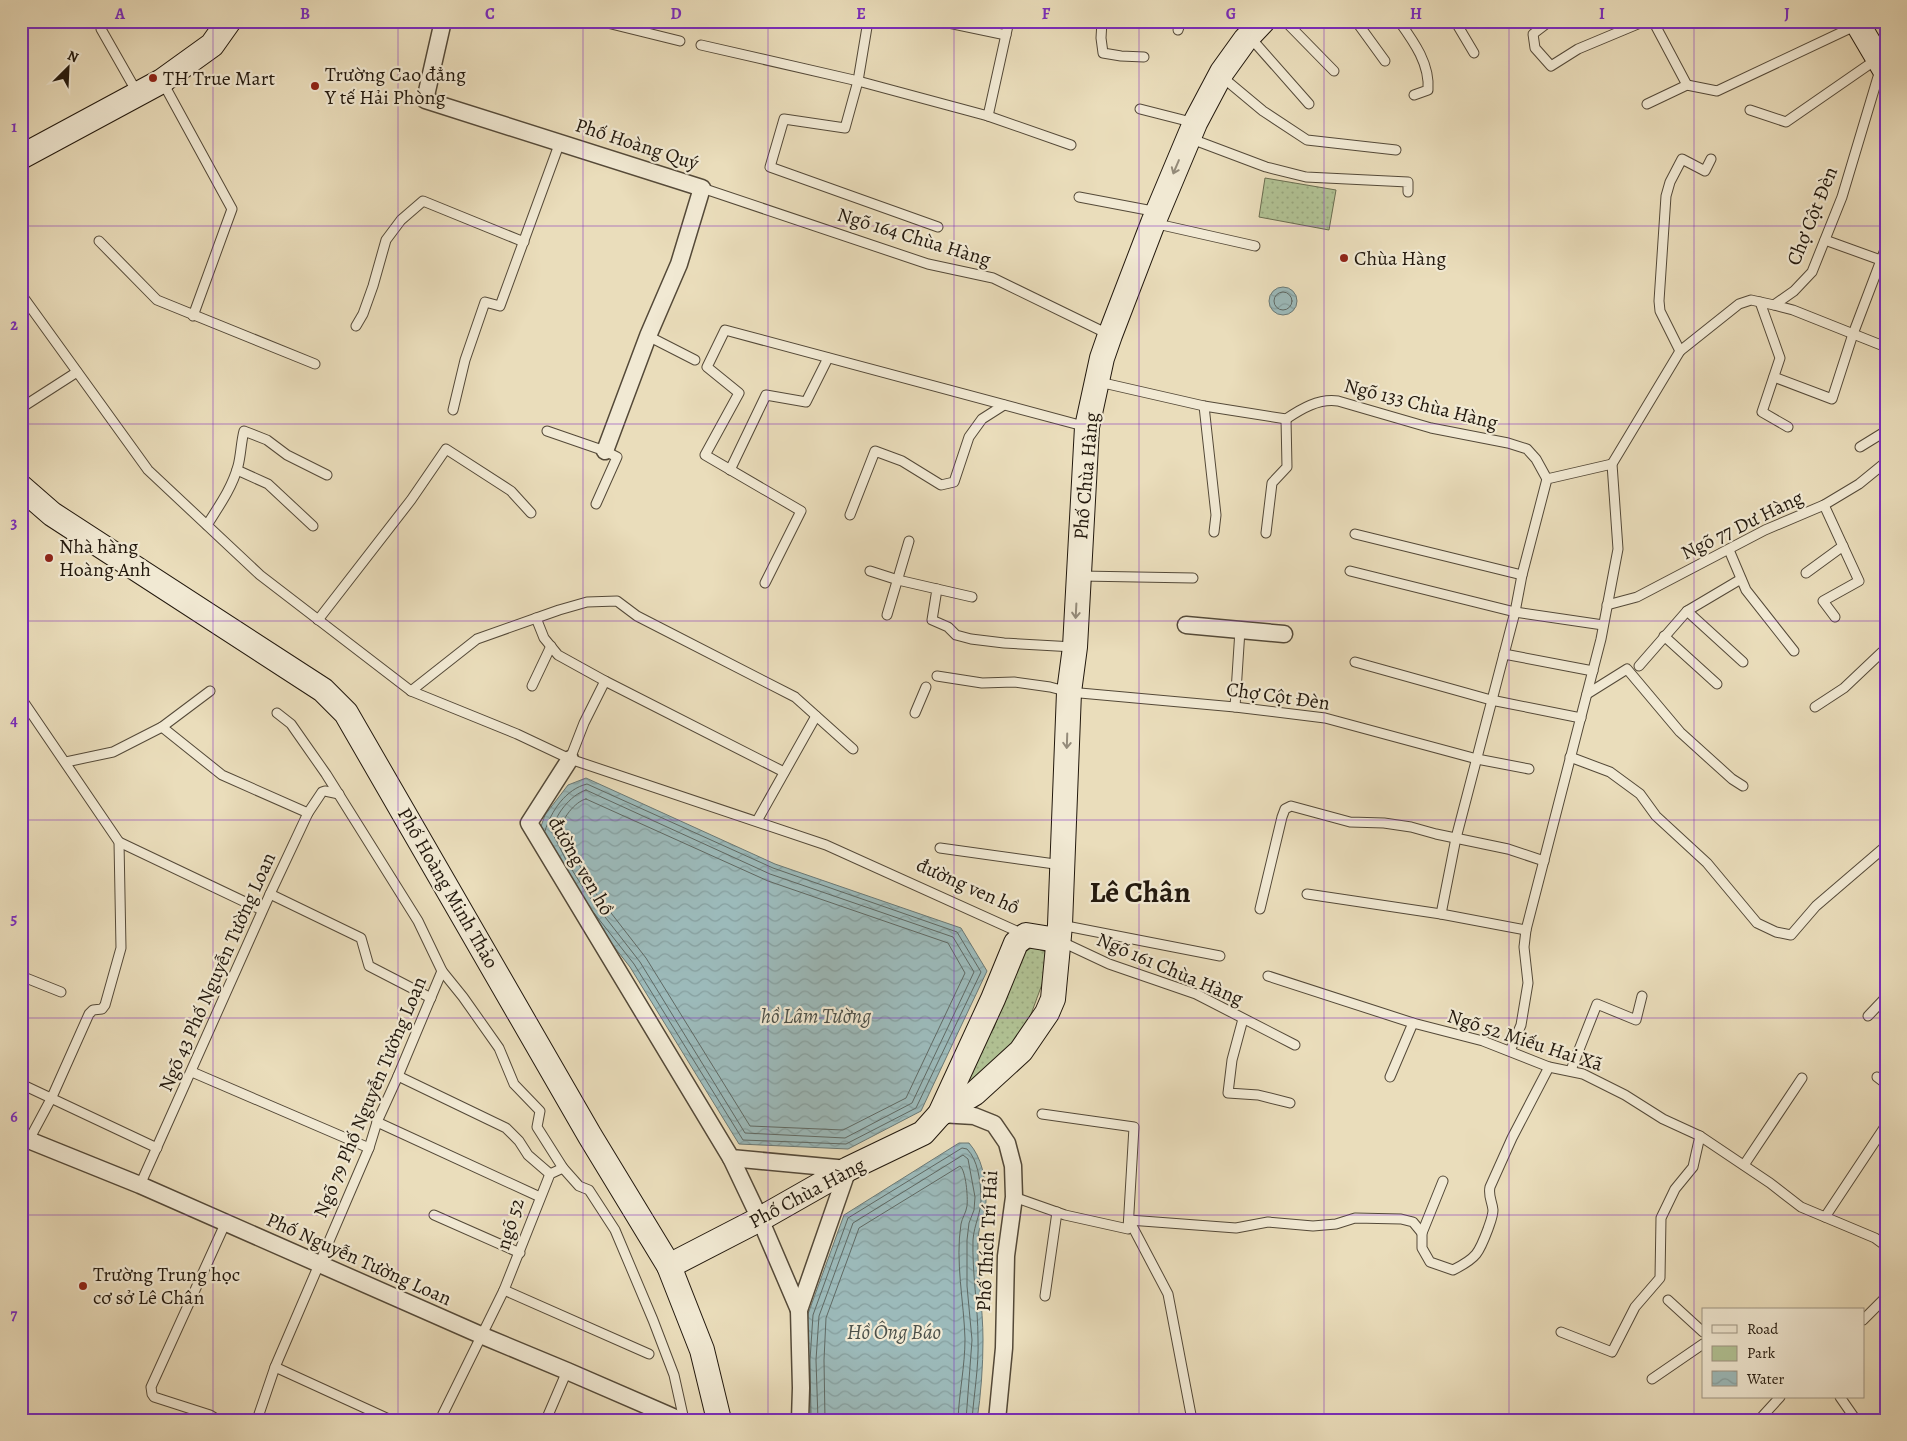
<svg xmlns="http://www.w3.org/2000/svg" width="1907" height="1441" font-family="Alegreya,serif">
<style>
.green{fill:url(#green-dots);stroke:#6a6d50}
.water{fill:url(#water-waves);stroke:#6b7975}
.lines{fill:none;stroke-linecap:round;stroke-linejoin:round}
.shore{stroke:#5f6964;stroke-width:1}
.lane-casing{stroke:#544938;stroke-width:11}
.street-casing{stroke:#544938;stroke-width:19}
.secondary-casing{stroke:#22180d;stroke-width:26}
.lane{stroke:#f1e9d3;stroke-width:9}
.street{stroke:#f1e9d3;stroke-width:16}
.secondary{stroke:#f1e9d3;stroke-width:24}
.oneway{stroke:#948b7a}
.grid{fill:none;stroke:#7b2cbf;stroke-width:1;stroke-opacity:0.55}
.poi-dot{fill:#8f2418;stroke:#f1e9d3;stroke-width:2}
.labels{text-anchor:middle;dominant-baseline:central;stroke-width:4.5;stroke-linejoin:round;paint-order:stroke}
.poi-label{font-size:20px;fill:#22180d;stroke:#f1e9d3;text-anchor:start}
.street-label{font-size:20px;fill:#22180d;stroke:#f1e9d3}
.water-label{font-size:21px;font-style:italic;fill:#4d514a;stroke:#f1e9d3}
.town-label{font-size:30px;font-weight:bold;fill:#22180d;stroke:#f1e9d3}
.neatline{fill:none;stroke:#7b2cbf;stroke-width:2}
.grid-label{font-size:16px;text-anchor:middle;font-weight:bold;fill:#7b2cbf}
</style>
<defs>
<pattern id="green-dots" width="8" height="8" patternUnits="userSpaceOnUse" patternTransform="scale(1.25)"><rect width="8" height="8" fill="#b1c294"/><path d="M2 2h.1M6 6h.1" fill="none" stroke="#98a67e" stroke-width="1.8" stroke-linecap="round"/></pattern>
<pattern id="water-waves" width="16" height="10" patternUnits="userSpaceOnUse" patternTransform="scale(1.25)"><rect width="16" height="10" fill="#9cbaba"/><path d="M0 5q4-4 8 0t8 0" fill="none" stroke="#869f9f"/></pattern>
</defs>
<rect width="100%" height="100%" fill="#eaddbb"/>
<filter id="stains"><feTurbulence type="fractalNoise" baseFrequency=".004" numOctaves="4"/><feColorMatrix values="0 0 0 0 .2 0 0 0 0 .09 0 0 0 0 .02 0 0 0 .5 -.17"/></filter>
<radialGradient id="worn" r=".72"><stop offset=".6" stop-color="#630" stop-opacity="0"/><stop offset="1" stop-color="#630" stop-opacity=".3"/></radialGradient>
<g class="green">
<polygon points="1265,178 1336,190 1329,230 1259,217"/>
<polygon points="1033,947 1046,952 1048,968 1023,1036 967,1085 961,1076 994,1028 1018,956"/>
</g>
<g class="water">
<circle cx="1283" cy="301" r="14"/>
<polygon points="586,778 775,864 961,928 987,971 921,1111 848,1149 739,1144 630,967 579,902 539,832 545,815 568,785"/>
<path d="M959 1143H969C982 1158 985 1177 986 1196 987 1213 978 1224 978 1241 977 1274 983 1307 983 1340 983 1365 981 1395 977 1420H806L805 1360 808 1314 844 1215Z"/>
</g>
<g class="lines">
<g class="shore">
<circle cx="1283" cy="301" r="9"/>
<path d="M586 790 770 874 953 937 974 972 912 1103 845 1138 745 1133 640 962 588 895 567 862 552 832C554 816 570 795 586 790Z"/>
<path d="M586 799 768 881 948 943 965 973 906 1098 843 1130 750 1126 646 958 594 891 560 831C561 820 575 801 586 799Z"/>
<path d="M545 831C551 811 566 789 587 784L773 868 957 932 981 972 916 1108 846 1144 743 1140 634 964 594 913"/>
<path d="M811 1420 810 1360 813 1315 848 1218 962 1148 967 1149C978 1160 980 1180 981 1195 982 1212 974 1224 973 1240 972 1273 978 1306 978 1339 979 1366 974 1393 972 1420"/>
<polyline points="818,1420 816,1360 819,1316 853,1223 963,1155 968,1159 975,1197 974,1210 969,1223 967,1240 967,1286 972,1340 966,1420"/>
<path d="M825 1420 824 1360 826 1318 859 1228 960 1166C966 1171 968 1197 967 1206 966 1213 962 1218 961 1224 955 1261 964 1302 965 1339 965 1366 959 1393 958 1420"/>
</g>
<g class="lane-casing">
<g id="lane">
<polyline points="101,21 101,29 138,94"/>
<polyline points="599,21 680,41"/>
<polyline points="939,21 1006,35"/>
<polyline points="1102,21 1101,38 1103,53 1121,56 1144,57"/>
<polyline points="1285,21 1334,71"/>
<polyline points="1356,21 1385,61"/>
<path d="M1399 21C1414 42 1430 64 1428 90L1414 95"/>
<polyline points="1455,21 1474,53"/>
<polyline points="1550,21 1533,34 1535,48 1551,66 1578,49 1645,21"/>
<polyline points="1653,21 1687,85"/>
<polyline points="1178,30 1181,21"/>
<polyline points="1249,36 1309,104"/>
<polyline points="701,45 858,81 868,21"/>
<polyline points="1221,76 1263,111 1307,140 1396,150"/>
<polyline points="162,81 232,209 193,316"/>
<polyline points="1647,104 1687,85 1717,91 1857,25"/>
<polyline points="1140,109 1195,123"/>
<polyline points="1750,110 1786,122 1877,59"/>
<polyline points="988,116 1071,145"/>
<polyline points="1189,138 1266,167 1306,177 1408,182 1408,192"/>
<polyline points="702,188 928,264 993,278 1110,335"/>
<polyline points="1079,197 1158,212"/>
<polyline points="1153,223 1255,246"/>
<polyline points="938,227 770,167 784,119 845,128 858,81 988,116 1009,21"/>
<polyline points="1825,240 1886,262"/>
<polyline points="99,241 157,300 315,364"/>
<polyline points="21,294 148,470 260,575 411,691 517,734 570,759 826,845 1023,934"/>
<polyline points="1760,302 1780,358 1762,412 1788,427"/>
<polyline points="1774,305 1793,310 1886,347"/>
<polyline points="356,326 363,314 373,286 386,240 401,220 423,201 524,242"/>
<polyline points="648,336 695,360"/>
<polyline points="1680,351 1660,311 1659,301 1666,196 1670,182 1682,159 1705,171 1711,159"/>
<polyline points="1774,377 1832,399 1853,334 1886,247"/>
<path d="M1099 382 1204 406 1286 419C1301 409 1319 398 1338 401L1431 428 1508 443 1527 449 1536 459 1547 479"/>
<polyline points="1204,406 1216,515 1214,532"/>
<polyline points="21,408 77,372"/>
<polyline points="453,410 465,360 485,302 500,306 560,142"/>
<polyline points="547,431 605,451 617,457 596,504"/>
<polyline points="1860,447 1886,431"/>
<polyline points="237,470 268,484 313,526"/>
<polyline points="730,470 766,395 806,402 828,358"/>
<polyline points="1824,505 1859,581 1823,601 1835,617"/>
<polyline points="850,515 875,451 902,461 941,485 954,482 969,437 982,419 1004,405"/>
<path d="M207 525C219 506 232 488 238 466 241 455 241 442 244 431L267 440 287 455 327 475"/>
<polyline points="1266,533 1272,483 1287,467 1286,419"/>
<polyline points="1355,534 1522,575"/>
<polyline points="1729,550 1746,590 1794,651"/>
<polyline points="870,571 898,580 937,589 932,620 948,627 956,635 971,639 1004,643 1074,647"/>
<polyline points="1350,571 1515,612 1603,625"/>
<polyline points="1806,573 1843,546"/>
<polyline points="1081,576 1193,578"/>
<polyline points="765,583 801,511 705,455 739,393 707,367 725,330 1087,427"/>
<polyline points="937,589 972,597"/>
<polyline points="1607,605 1637,597 1765,530 1824,505 1859,484 1886,462"/>
<polyline points="1687,611 1743,662"/>
<polyline points="887,615 909,541"/>
<polyline points="536,618 544,638 558,655 605,681 784,772"/>
<polyline points="318,620 411,500 446,449 511,491 531,513"/>
<polyline points="1664,636 1717,684"/>
<polyline points="1504,654 1593,671"/>
<polyline points="1355,662 1491,700 1581,718"/>
<polyline points="1639,666 1687,611 1741,579"/>
<polyline points="937,676 982,683 1014,682 1050,687 1069,692 1235,707 1325,718 1477,759 1529,769"/>
<polyline points="532,686 551,646"/>
<polyline points="411,691 477,639 559,610 587,602 617,601 637,616 795,697 853,749"/>
<polyline points="1587,694 1627,669 1680,732 1732,779 1743,786"/>
<polyline points="21,698 119,842 121,948 105,1005 102,1009 93,1010 89,1014 52,1097 29,1140"/>
<polyline points="1235,707 1240,630"/>
<polyline points="1815,707 1844,688 1882,652 1886,656"/>
<polyline points="277,713 291,724 326,774 418,921 442,971 463,997 499,1048 514,1084 540,1111 537,1127 563,1168 579,1186 589,1190 615,1230 653,1320 674,1375 684,1420"/>
<polyline points="915,713 926,687"/>
<polyline points="162,727 222,775 308,813"/>
<polyline points="1570,757 1610,772 1640,794 1656,816 1707,863 1757,923 1776,932 1791,935 1816,906 1886,846"/>
<polyline points="570,759 584,723 605,681"/>
<polyline points="66,762 113,752 162,727 210,691"/>
<polyline points="757,821 816,716"/>
<polyline points="119,842 262,910"/>
<polyline points="940,848 1062,865"/>
<polyline points="270,894 361,938 369,966 431,998"/>
<polyline points="1307,894 1441,914 1526,930 1601,639 1618,549 1612,464 1680,351 1739,304 1751,300 1774,305 1794,291 1812,272 1842,197 1880,70"/>
<polyline points="1260,909 1282,817 1285,809 1291,806 1350,822 1384,823 1411,827 1436,834 1508,849 1544,861"/>
<polyline points="1441,914 1456,838 1515,612 1522,575 1547,479 1612,464"/>
<polyline points="1061,925 1220,956"/>
<polyline points="1060,941 1109,964 1196,994 1295,1045"/>
<polyline points="21,976 61,992"/>
<polyline points="1268,976 1413,1023 1483,1041 1549,1067 1583,1074 1625,1095 1663,1119 1700,1136 1770,1183 1801,1207 1875,1238 1886,1246"/>
<polyline points="1868,1016 1886,997"/>
<polyline points="1243,1019 1232,1060 1228,1093 1258,1095 1290,1103"/>
<polyline points="1510,1051 1521,1025 1528,983 1524,947 1526,930"/>
<polyline points="1571,1070 1597,1004 1636,1020 1642,996"/>
<polyline points="192,1072 369,1148"/>
<polyline points="398,1076 506,1128 519,1141 528,1155 550,1174"/>
<polyline points="1390,1077 1413,1023"/>
<polyline points="1877,1077 1886,1084"/>
<polyline points="21,1084 157,1148"/>
<polyline points="377,1122 540,1197"/>
<polyline points="1744,1165 1802,1078"/>
<path d="M1443 1181 1422 1233V1248L1430 1262 1453 1270C1477 1258 1479 1253 1488 1229 1490 1223 1493 1216 1493 1210 1492 1201 1488 1196 1490 1187L1512 1138 1549 1067"/>
<polyline points="140,1185 270,894 308,813 322,792 325,791 339,794"/>
<polyline points="1014,1197 1065,1215 1128,1229 1134,1127 1042,1114"/>
<polyline points="434,1215 520,1253"/>
<polyline points="1825,1217 1886,1125"/>
<polyline points="1129,1220 1236,1228 1268,1222 1313,1226 1336,1224 1355,1218 1401,1219 1413,1222 1422,1233"/>
<polyline points="1129,1220 1168,1294 1192,1420"/>
<polyline points="504,1290 649,1354"/>
<polyline points="1045,1296 1057,1212"/>
<polyline points="1668,1300 1703,1332"/>
<polyline points="1863,1320 1886,1297"/>
<polyline points="1561,1332 1612,1352 1635,1307 1660,1278 1661,1218 1675,1189 1693,1167 1700,1136"/>
<polyline points="275,1367 391,1420"/>
<polyline points="1652,1379 1703,1344"/>
<polyline points="1840,1397 1856,1420"/>
<polyline points="218,1420 210,1415 154,1397 152,1394 151,1387 225,1224"/>
<polyline points="257,1420 275,1367 369,1148 377,1122 398,1076 442,971"/>
<polyline points="440,1420 504,1290 550,1174 563,1168"/>
<polyline points="546,1420 567,1371"/>
<polyline points="1759,1420 1780,1397"/>
</g>
</g>
<g class="street-casing">
<g id="street">
<polyline points="443,21 425,100 702,188 679,264 648,336 605,451"/>
<polyline points="1186,625 1284,634"/>
<polyline points="570,759 529,823 731,1158 848,1169 799,1310 801,1388 800,1420"/>
<polyline points="940,1114 974,1116 994,1124 1007,1143 1013,1166 1014,1197 1006,1256 1004,1348 997,1420"/>
<polyline points="21,1137 140,1185 483,1336 567,1371 680,1420"/>
<polyline points="731,1158 760,1219 799,1310"/>
</g>
</g>
<g class="secondary-casing">
<g id="secondary">
<polyline points="1856,21 1886,72"/>
<polyline points="21,157 162,81 212,45 229,21"/>
<polyline points="21,487 52,514 323,690 346,713 590,1136 669,1266 702,1350 719,1420"/>
<polyline points="940,1114 975,1093 1021,1051 1047,1013 1053,999 1060,925 1069,692 1075,647 1087,427 1102,358 1110,335 1153,223 1195,123 1222,72 1245,40 1263,21"/>
<polyline points="669,1266 760,1219 848,1169 923,1133 940,1114 993,999 1016,943 1026,935 1057,940"/>
</g>
</g>
<use href="#lane" class="lane"/>
<use href="#street" class="street"/>
<use href="#secondary" class="secondary"/>
</g>
<defs><path id="oneway-shaft" d="M-6 0H5M1.5-3L5.5 0L1.5 3" fill="none" stroke-width="1.6" stroke-linecap="round" stroke-linejoin="round" transform="scale(1.25)"/></defs>
<g class="oneway">
<use href="#oneway-shaft" transform="translate(1176 167) rotate(113)"/>
<use href="#oneway-shaft" transform="translate(1076 611) rotate(93)"/>
<use href="#oneway-shaft" transform="translate(1067 741) rotate(92)"/>
</g>
<path class="grid" d="M213 21V1420M398 21V1420M583 21V1420M768 21V1420M954 21V1420M1139 21V1420M1324 21V1420M1509 21V1420M1694 21V1420M21 226H1886M21 424H1886M21 621H1886M21 820H1886M21 1018H1886M21 1215H1886"/>
<g class="poi-dot">
<circle cx="153" cy="78" r="5"/>
<circle cx="315" cy="86" r="5"/>
<circle cx="1344" cy="258" r="5"/>
<circle cx="49" cy="558" r="5"/>
<circle cx="83" cy="1286" r="5"/>
</g>
<g class="labels">
<g class="poi-label">
<text x="325" y="74">Trường Cao đẳng<tspan x="325" dy="23">Y tế Hải Phòng</tspan></text>
<text x="163" y="78">TH True Mart</text>
<text x="1354" y="258">Chùa Hàng</text>
<text x="59" y="546">Nhà hàng<tspan x="59" dy="23">Hoàng Anh</tspan></text>
<text x="93" y="1274">Trường Trung học<tspan x="93" dy="23">cơ sở Lê Chân</tspan></text>
</g>
<g class="street-label">
<text transform="translate(637 144) rotate(18)">Phố Hoàng Quý</text>
<text transform="translate(1812 216) rotate(-68)">Chợ Cột Đèn</text>
<text transform="translate(914 237) rotate(17)">Ngõ 164 Chùa Hàng</text>
<text transform="translate(1421 404) rotate(14)">Ngõ 133 Chùa Hàng</text>
<text transform="translate(1086 476) rotate(-85)">Phố Chùa Hàng</text>
<text transform="translate(1742 525) rotate(-26)">Ngõ 77 Dư Hàng</text>
<text transform="translate(1278 696) rotate(8)">Chợ Cột Đèn</text>
<text transform="translate(581 866) rotate(60)">đường ven hồ</text>
<text transform="translate(968 886) rotate(24)">đường ven hồ</text>
<text transform="translate(448 888) rotate(60)">Phố Hoàng Minh Thảo</text>
<text transform="translate(1170 969) rotate(23)">Ngõ 161 Chùa Hàng</text>
<text transform="translate(217 972) rotate(-66)">Ngõ 43 Phố Nguyễn Tường Loan</text>
<text transform="translate(1525 1040) rotate(18)">Ngõ 52 Miếu Hai Xã</text>
<text transform="translate(370 1097) rotate(-67)">Ngõ 79 Phố Nguyễn Tường Loan</text>
<text transform="translate(807 1193) rotate(-28)">Phố Chùa Hàng</text>
<text transform="translate(510 1224) rotate(-73)">ngõ 52</text>
<text transform="translate(987 1241) rotate(-87)">Phố Thích Trí Hải</text>
<text transform="translate(359 1259) rotate(24)">Phố Nguyễn Tường Loan</text>
</g>
<g class="water-label">
<text x="816" y="1016">hồ Lâm Tường</text>
<text x="894" y="1332">Hồ Ông Báo</text>
</g>
<g class="town-label">
<text x="1140" y="892">Lê Chân</text>
</g>
</g>
<rect width="1907" height="1441" fill="none" stroke="#eaddbb" stroke-width="55"/>
<rect x="1702" y="1308" width="162" height="90" fill="#f1e9d3" stroke="#9e9584"/>
<rect x="1712" y="1325" width="25" height="8" fill="#f1e9d3" stroke="#9e9584"/>
<text x="1747" y="1334" font-size="15" fill="#22180d">Road</text>
<rect x="1712" y="1346" width="25" height="15" fill="#b1c294" stroke="#9e9584"/>
<text x="1747" y="1358" font-size="15" fill="#22180d">Park</text>
<rect x="1712" y="1371" width="25" height="15" fill="url(#water-waves)" stroke="#9e9584"/>
<text x="1747" y="1384" font-size="15" fill="#22180d">Water</text>
<g transform="translate(68 68) rotate(24)" stroke="#f1e9d3" stroke-width="4" paint-order="stroke">
<path d="M0-4L9 19L0 12L-9 19Z" fill="#22180d"/>
<text y="-8" font-size="14" font-weight="bold" text-anchor="middle" fill="#22180d">N</text>
</g>
<rect x="28" y="28" width="1852" height="1386" class="neatline"/>
<g class="grid-label">
<text x="120" y="19">A</text>
<text x="305" y="19">B</text>
<text x="490" y="19">C</text>
<text x="676" y="19">D</text>
<text x="861" y="19">E</text>
<text x="1046" y="19">F</text>
<text x="1231" y="19">G</text>
<text x="1416" y="19">H</text>
<text x="1602" y="19">I</text>
<text x="1787" y="19">J</text>
<text x="14" y="132">1</text>
<text x="14" y="330">2</text>
<text x="14" y="528">3</text>
<text x="14" y="726">4</text>
<text x="14" y="924">5</text>
<text x="14" y="1122">6</text>
<text x="14" y="1320">7</text>
</g>
<rect width="100%" height="100%" filter="url(#stains)"/>
<rect width="100%" height="100%" fill="url(#worn)"/>
</svg>
